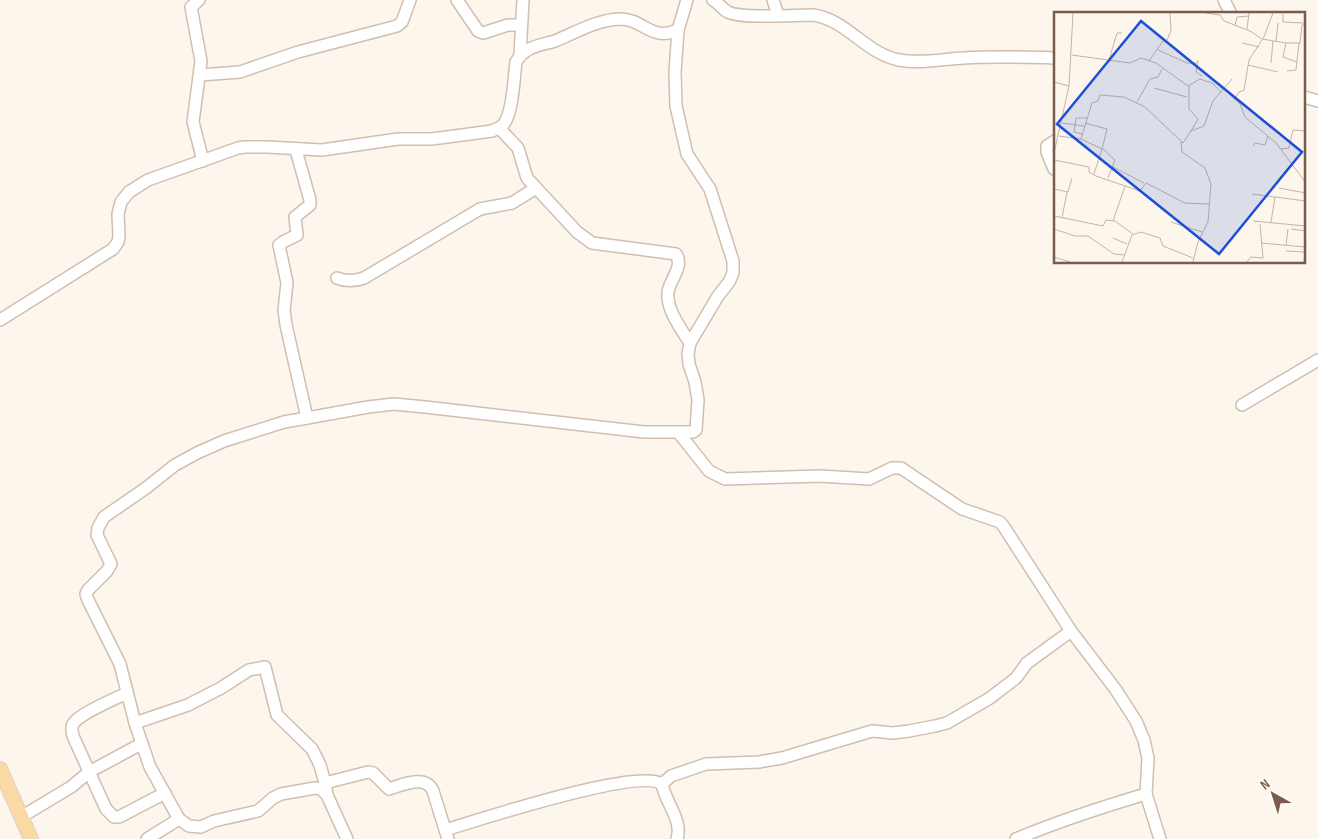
<svg xmlns="http://www.w3.org/2000/svg" width="1318" height="839" font-family="'Sofia Sans Condensed',sans-serif">
<style>
.lines{fill:none;stroke-linecap:round;stroke-linejoin:round}
.minor-casing{stroke:#d1beb0;stroke-width:14}
.major-casing{stroke:#dad1cd;stroke-width:16}
.minor{stroke:#fff;stroke-width:11}
.major{stroke:#fbd9a5;stroke-width:14}
.inset-road{fill:none;stroke:#c5b3a7;stroke-width:1}
.view{fill:#1d4ed8;fill-opacity:0.15;stroke:#1d4ed8;stroke-width:2.5}
.inset-edge{fill:none;stroke:#7a5c4d;stroke-width:2.5}
</style>
<rect width="100%" height="100%" fill="#fdf6ec"/>
<g class="lines">
<g class="minor-casing">
<g id="minor">
<polyline points="199,0 191,7 201,61 193,122 203,161"/>
<polyline points="457,0 478,31 483,33 508,25 521,25"/>
<path d="M713 0C719 3 722 9 728 12 741 19 794 15 813 15 846 19 866 54 899 60 920 64 943 59 964 58 994 56 1025 57 1056 58"/>
<polyline points="773,0 778,15"/>
<polyline points="1224,0 1231,14"/>
<polyline points="520,55 523,0"/>
<polyline points="200,75 240,72 298,52 397,26 402,22 410,0"/>
<polyline points="1304,97 1318,101"/>
<path d="M499 128 518 148 527 178 577 232 592 243 676 254C684 267 670 279 668 292 666 309 681 329 690 343"/>
<polyline points="296,150 310,200 310,205 295,217 297,235 283,242 279,245 287,283 284,310 286,325 307,418"/>
<polyline points="1054,169 1047,152 1047,146 1056,140"/>
<path d="M337 278C346 282 355 281 364 278L480 209 512 203 536 188"/>
<path d="M0 320 113 249 118 242 119 236 118 214 121 202 129 192 148 180 238 148 245 147H267L322 150 398 139H432L492 131C496 129 500 128 503 125 513 114 514 77 516 62 519 57 521 54 526 51 534 45 546 44 555 41 577 32 596 20 620 19 638 19 645 31 659 33 666 35 672 32 678 30"/>
<polyline points="1242,405 1318,360"/>
<polyline points="678,432 709,471 725,479 820,476 869,479 892,468 901,468 962,509 1000,522 1004,527 1071,631 1116,690 1136,721 1144,740 1148,758 1146,794 1160,839"/>
<path d="M127 693C115 699 80 713 73 724 71 727 72 732 73 736L106 809 114 817H119L165 793"/>
<polyline points="135,723 188,705 221,688 249,670 265,667 277,715 312,749 320,765 325,783 327,795"/>
<path d="M325 783 368 772 373 773 389 789C402 785 426 774 433 791L448 839"/>
<polyline points="21,817 71,787 89,772 141,744"/>
<path d="M445 830C479 820 638 767 662 784"/>
<polyline points="147,839 179,819"/>
<polyline points="347,839 327,795 321,789 315,788 281,794 273,798 258,811 214,821 201,827 189,826 179,819 150,767 135,723 120,664 88,600 86,594 88,590 107,571 111,564 97,535 98,528 104,517 146,488 175,465 197,453 224,441 284,422 307,418 368,407 394,404 425,407 644,432 693,432 696,430 698,400 695,382 689,364 688,354 690,343 718,296 729,282 733,273 733,261 710,189 687,154 676,106 675,72 678,30 687,0"/>
<path d="M677 839C683 820 665 802 662 784L671 776 706 764 759 762 782 758 872 731 893 733 909 731 935 726 947 723 990 698 1016 678 1027 663 1071 631"/>
<path d="M1016 839C1059 821 1102 807 1146 794"/>
</g>
</g>
<g class="major-casing">
<polyline id="major" points="0,769 31,839"/>
</g>
<use href="#minor" class="minor"/>
<use href="#major" class="major"/>
</g>
<g transform="translate(1054 12)">
<rect width="251" height="251" fill="#fdf6ec"/>
<path class="inset-road" d="M152 1 166 3 170 9 196 19 208 27 232 31H246L248 13 252 11M229 2V10L249 11M181 13 183 5 195 4M193 17 195 1M209 27 219 1M222 29 224 11M188 31 205 35M232 31 229 45 243 50M104 38 133 51H143M18 43 76 51 87 46 102 51 134 74 146 67 158 71 167 80M55 48 63 21H68M144 48 142 60 148 64M95 49 109 29 113 28 117 19 116 1M217 51 219 29M194 53 224 60M233 59 242 58 245 31M0 70 15 74M135 74V97L144 107 137 119M100 76 133 85M171 78 186 92 191 105 222 131 252 171M180 88 185 80 190 78 195 48 208 28M83 90 96 67 104 65 108 57M8 111 30 114M31 111 53 117 48 137M28 122 20 120 22 106H33M5 124 27 127M127 130 128 140 151 156 157 172 154 210 144 230 139 250M199 134 201 131 211 133 214 124M49 137 61 148 54 166M227 137 235 136 239 118 252 119M0 141 15 74 19 1M0 148 35 155V160L42 164 80 177 86 179 92 171 131 191 155 192M59 155 90 171M40 162 48 137 27 127 38 91 44 89 46 83 70 85 91 95 129 131 137 119 150 114 159 89 178 67M225 176 252 181M0 177 14 180 18 166M198 182 252 189M0 204 49 214 52 208 61 209 79 222M8 206 13 180M59 209 71 174M199 209 252 214M117 210 148 220M217 210 221 185M0 217 21 224H34L60 242 70 243M237 217 252 219M59 226 73 232M207 231 251 235M232 233 234 217M232 239 250 240M0 245 16 250M68 250 78 223 87 220 106 226 109 234 139 246M193 250 197 245 209 246 206 212M250 250 252 231"/>
<path class="view" d="M87 9 248 140 165 242 3 112Z"/>
<rect width="251" height="251" class="inset-edge"/>
</g>
<g transform="translate(1273 794) rotate(321)" stroke="#fffaf3" stroke-width="4" paint-order="stroke">
<path d="M0-4L9 19L0 12L-9 19Z" fill="#7a5c4d"/>
<text y="-8" font-size="14" font-weight="bold" text-anchor="middle" fill="#7a5c4d">N</text>
</g>
</svg>
